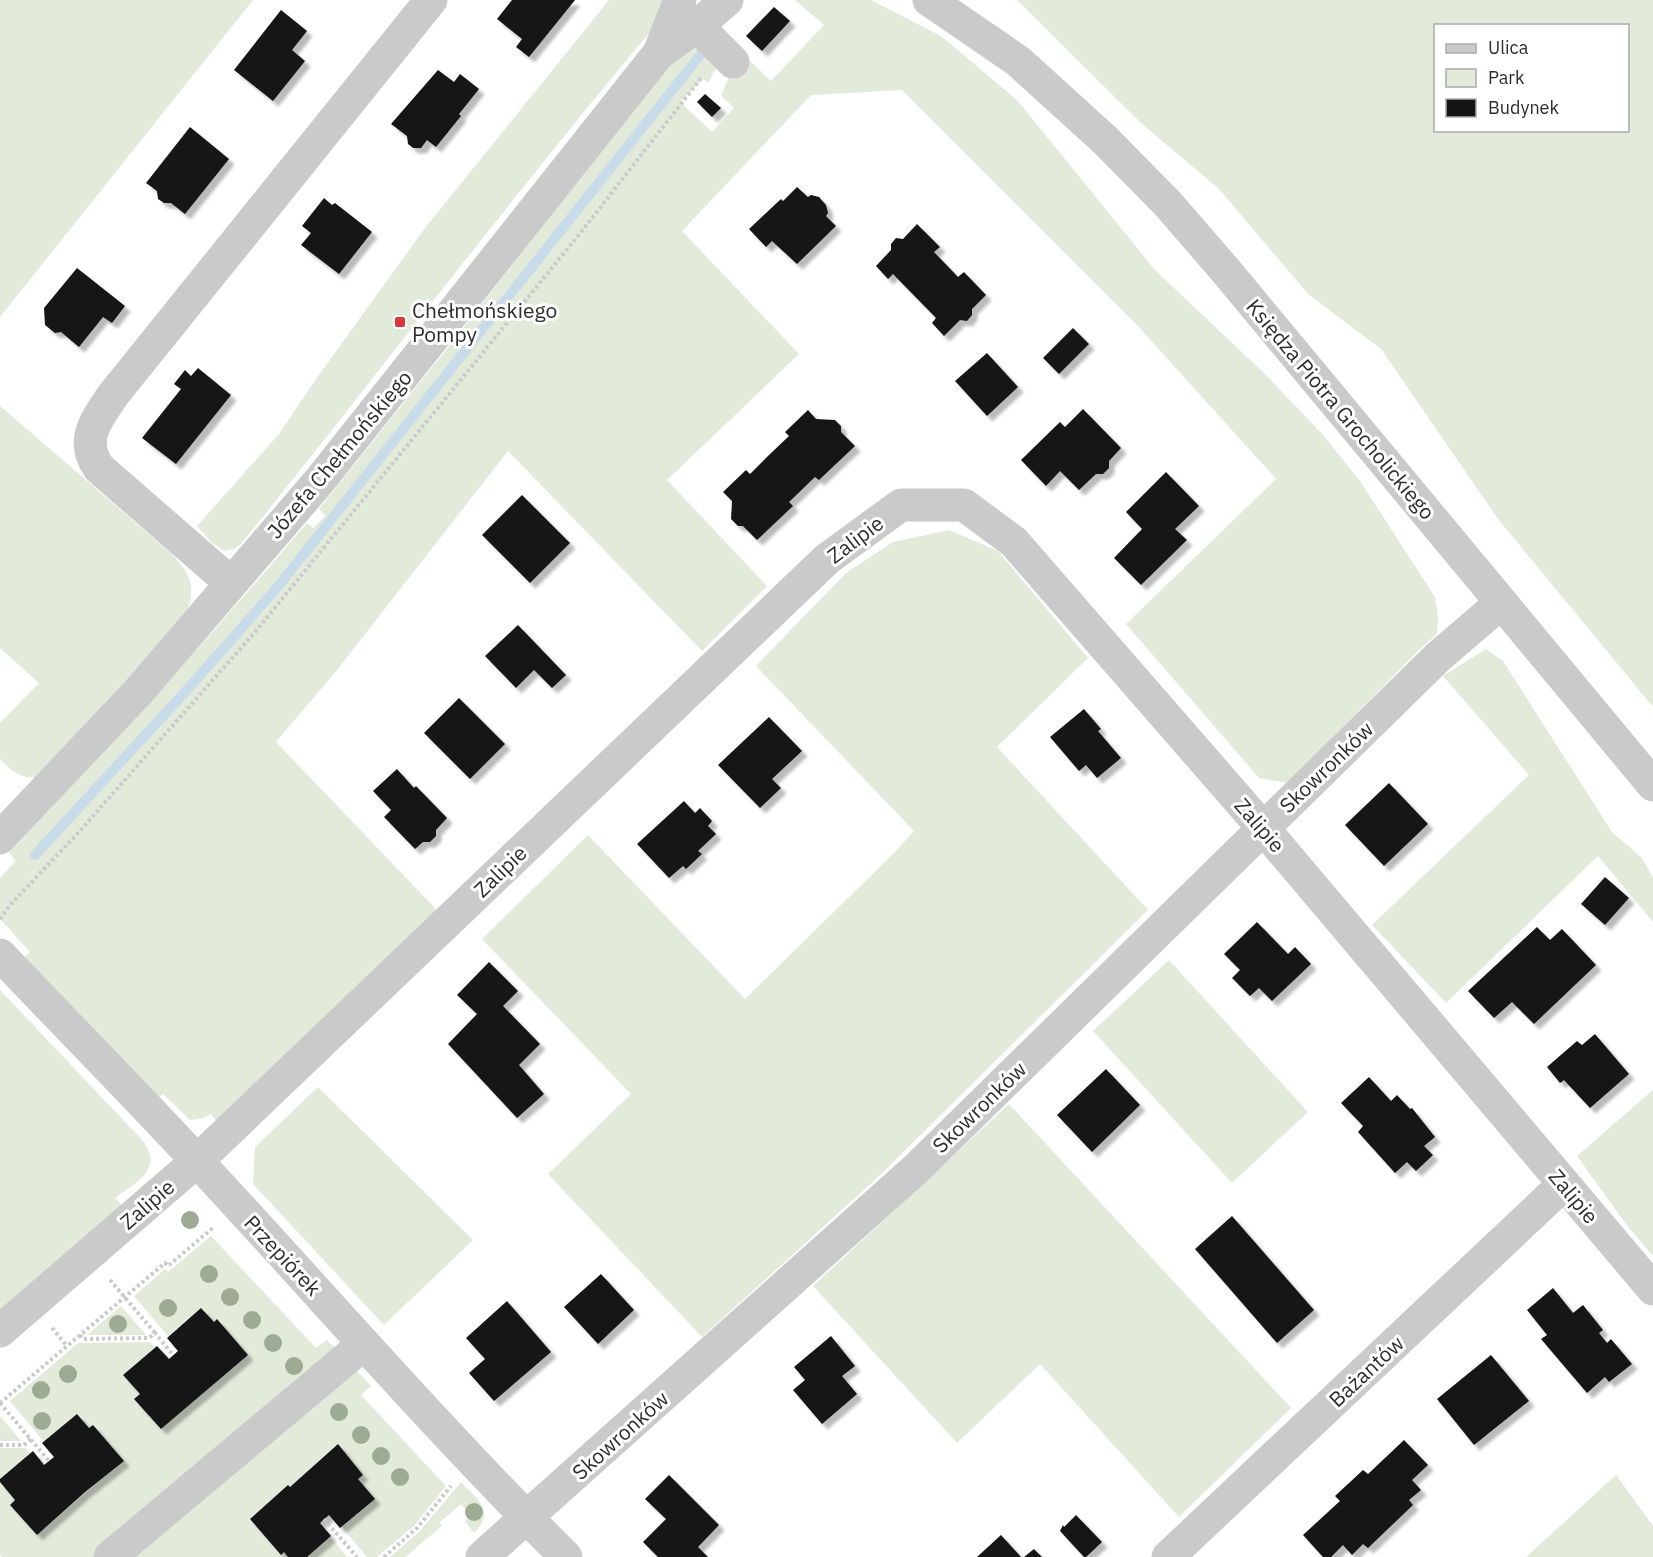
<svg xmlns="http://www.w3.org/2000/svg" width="1653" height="1557" font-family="'IBM Plex Sans',sans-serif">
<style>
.green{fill:#e2eada;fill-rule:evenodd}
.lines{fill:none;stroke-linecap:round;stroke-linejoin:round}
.stream{stroke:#c7dbe9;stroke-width:10}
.building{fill:#141414;filter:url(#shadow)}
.path{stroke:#cacaca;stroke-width:4;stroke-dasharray:3 3;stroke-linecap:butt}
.minor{stroke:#cacaca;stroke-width:33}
.tree{fill:#9eab94}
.poi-dot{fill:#dc363d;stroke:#fff;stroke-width:2}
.labels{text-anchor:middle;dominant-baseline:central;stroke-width:6;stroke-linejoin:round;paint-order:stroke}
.poi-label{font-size:21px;fill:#2d2d2d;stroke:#fff;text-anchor:start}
.street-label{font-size:21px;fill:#2d2d2d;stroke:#fff}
</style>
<defs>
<filter id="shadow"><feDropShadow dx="5.5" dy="5.5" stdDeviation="1.5" flood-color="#0004"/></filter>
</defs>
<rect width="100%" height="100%" fill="#fff"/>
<g class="green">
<polygon points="0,0 253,0 0,317"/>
<path d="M609 0H677C526 177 387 363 241 544L234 549 224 551 212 543 197 526 279 434 316 379 425 228Z"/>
<path d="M795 0H871L941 36 1017 100 1155 270 1264 373 1323 435 1360 481 1435 597 1438 617 1437 634 1420 649 1288 783 1259 778 1126 624 1276 479 1136 324 902 90 811 95 682 231 799 354 667 480 767 586 702 651 508 451 337 670 276 742 435 908V927L218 1123 211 1114 204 1118 190 1120 163 1094 155 1101 22 960 30 952 0 919V878L16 861 9 853C111 745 211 636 307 523L313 528 325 516 319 509 453 341 676 54 697 47 718 64 708 83 703 79 680 102 712 132 734 108 721 95 729 77 747 58 771 81 824 25Z"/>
<path d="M1017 0H1653V707L1498 519 1381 349 1308 294 1219 189 1141 123ZM1436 26H1628V130H1436Z"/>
<path d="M0 406 172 554C192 577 196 585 186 616L41 778C21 778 14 774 0 759V723L39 683 0 648Z"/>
<polygon points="949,530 998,551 1088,658 997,747 1148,910 877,1178 702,1337 548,1174 631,1094 482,939 588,835 745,999 894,853 914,831 756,666 846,573 893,542"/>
<polygon points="1486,649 1503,661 1612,832 1641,857 1653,877 1653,922 1598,856 1446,1003 1372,925 1529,775 1443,676"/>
<polygon points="1169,960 1308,1112 1232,1183 1093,1031"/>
<path d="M0 990 143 1141C164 1169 136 1183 115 1198L122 1206 0 1311Z"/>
<polygon points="318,1087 473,1240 384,1325 253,1184 255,1147"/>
<polygon points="1653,1090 1653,1256 1626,1224 1577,1156"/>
<polygon points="1009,1104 1291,1408 1179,1517 1040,1364 957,1443 813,1286"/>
<polygon points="211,1236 316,1348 327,1340 336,1349 95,1557 2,1557 0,1554 0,1482 15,1500 10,1505 37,1535 123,1461 93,1425 89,1428 77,1414 44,1442 10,1401 78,1343 150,1342 155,1347 123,1375 140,1394 135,1399 161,1429 248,1355 217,1319 214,1322 201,1308 168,1336 134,1296 165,1269 168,1272"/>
<polygon points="121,1306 146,1335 87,1335"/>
<polygon points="357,1371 371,1386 361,1395 446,1486 414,1526 377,1557 367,1557 342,1527 375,1499 358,1479 363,1475 337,1444 290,1487 288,1486 250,1518 280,1555 284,1552 288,1557 125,1557"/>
<polygon points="0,1416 21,1441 0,1441"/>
<polygon points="0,1448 26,1448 30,1453 0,1479"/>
<polygon points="1616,1475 1653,1526 1653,1557 1526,1557"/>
<path d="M461 1482C477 1499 496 1511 474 1533L465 1521 472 1516 461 1504 439 1523 442 1526 405 1557H390L420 1531Z"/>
<polygon points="330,1537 347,1557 307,1557"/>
</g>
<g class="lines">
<polyline class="stream" points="35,855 185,692 276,589 705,49"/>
</g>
<g class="building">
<polygon points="512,0 575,0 529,57 516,47 522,39 497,19"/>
<polygon points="774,7 790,21 762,51 746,36"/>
<polygon points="281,10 307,31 292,50 305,61 273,101 234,70"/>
<polygon points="438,70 454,82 460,74 479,89 459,114 461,116 436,147 427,140 421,148 413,148 408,144 407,136 391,124"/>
<polygon points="705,94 721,108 712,117 697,102"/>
<polygon points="190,127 229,159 185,214 171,203 164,203 158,199 157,191 146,183"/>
<polygon points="797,187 808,197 811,195 819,197 826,205 828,213 826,216 836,226 797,264 772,241 766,247 749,229 781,199 783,201"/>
<polygon points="324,198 332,205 335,203 372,232 339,274 301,245 311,233 302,226"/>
<polygon points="917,224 940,247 934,252 958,277 964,272 986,295 972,309 972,315 967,321 960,320 944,336 932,323 936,318 893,274 888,279 876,266 891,250 891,244 896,238 903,239"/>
<polygon points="77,268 125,306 112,323 103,317 79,347 61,332 55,333 45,325 44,308"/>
<polygon points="1073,328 1089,344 1059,374 1043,358"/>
<polygon points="987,353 1018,387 987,416 955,381"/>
<polygon points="198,368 231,395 176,464 142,438 181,389 174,384 185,370 191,376"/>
<polygon points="1083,409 1121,448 1109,461 1109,468 1103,474 1096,474 1079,490 1060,471 1046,486 1021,460 1060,422 1065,427"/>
<polygon points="808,410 816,419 835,420 841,426 841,432 855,446 819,480 815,477 789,502 793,506 757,540 743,526 738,526 731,519 732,501 723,492 746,470 750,474 769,455 789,436 785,432"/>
<polygon points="1166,472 1199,506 1175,529 1187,540 1141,585 1114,558 1142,529 1126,512"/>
<polygon points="522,495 570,543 530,583 482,535"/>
<polygon points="518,625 566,675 552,688 534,670 516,688 485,656"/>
<polygon points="459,698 505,744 470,779 424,733"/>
<polygon points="1084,709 1101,729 1098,731 1121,758 1097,778 1086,765 1079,771 1050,737"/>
<polygon points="769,717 802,751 772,779 781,788 760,808 718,765"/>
<polygon points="397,769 414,788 416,786 447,818 436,830 436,836 430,842 423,842 415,849 384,817 391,810 373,791"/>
<polygon points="1389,783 1428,824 1384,866 1345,825"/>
<polygon points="684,801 695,813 700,808 712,821 708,826 716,834 698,851 702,854 686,869 683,866 669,878 637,844"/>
<polygon points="1605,877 1629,898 1605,925 1581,904"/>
<polygon points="1257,922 1288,954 1295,947 1311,964 1272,1001 1259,988 1250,996 1232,978 1240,970 1224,954"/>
<polygon points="1537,927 1550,940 1562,929 1596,965 1534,1024 1512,1002 1494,1018 1468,991"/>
<polygon points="489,962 518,991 503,1006 540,1044 519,1065 544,1094 517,1118 448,1044 477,1014 457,995"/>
<polygon points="1595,1034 1629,1074 1590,1108 1564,1080 1560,1083 1547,1067 1577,1041 1582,1045"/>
<polygon points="1106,1069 1140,1105 1092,1152 1057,1115"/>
<polygon points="1369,1077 1391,1101 1397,1095 1410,1109 1412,1108 1435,1137 1424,1146 1433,1155 1416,1171 1407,1162 1395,1173 1358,1132 1363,1126 1341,1103"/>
<polygon points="1232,1216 1314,1310 1277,1343 1195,1249"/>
<polygon points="601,1274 634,1310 598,1344 564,1307"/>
<polygon points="1553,1288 1573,1313 1583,1305 1603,1330 1599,1333 1607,1343 1611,1339 1632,1364 1609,1382 1605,1377 1587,1393 1541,1339 1547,1335 1527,1310"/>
<polygon points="507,1301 551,1352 494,1401 469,1373 485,1359 466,1338"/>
<polygon points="201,1308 214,1322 217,1319 248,1355 161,1429 134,1399 140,1394 123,1375 157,1346 169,1359 178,1351 167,1338"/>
<polygon points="831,1336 855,1366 842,1376 857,1394 822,1424 793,1390 805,1380 794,1367"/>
<polygon points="1491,1355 1529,1401 1474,1445 1437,1399"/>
<polygon points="77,1414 89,1428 93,1425 124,1461 85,1492 37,1535 10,1505 15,1500 0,1482 0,1479 33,1451 44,1465 54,1457 42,1443"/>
<polygon points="1404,1440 1428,1465 1412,1480 1421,1490 1409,1500 1413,1505 1368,1548 1363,1544 1352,1555 1343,1545 1331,1557 1323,1557 1303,1535 1340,1501 1335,1496 1363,1470 1368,1474"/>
<polygon points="338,1444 363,1475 358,1479 375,1499 340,1528 329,1515 320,1523 331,1536 307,1557 288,1557 284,1552 281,1555 250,1519 288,1485 290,1487"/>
<polygon points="669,1475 719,1525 698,1547 708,1557 658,1557 643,1542 666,1519 645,1499"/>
<polygon points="1076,1515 1102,1542 1086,1557 1084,1557 1060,1531 1063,1525 1064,1527"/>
<polygon points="1001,1535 1021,1557 977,1557"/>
<polygon points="1034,1549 1042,1557 1024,1557"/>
</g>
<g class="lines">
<g class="path">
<polyline points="0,919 10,905 79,832 256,631 578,236 702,77"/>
<polyline points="110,1280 155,1333"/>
<polyline points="52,1328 67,1346"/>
<polyline points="80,1335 83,1339 149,1338 155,1333 173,1355"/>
<polyline points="0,1403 165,1263 168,1266 214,1227"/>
<polyline points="0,1403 49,1461"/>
<polyline points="0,1445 24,1445 31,1439"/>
<polyline points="324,1519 357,1557"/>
<polyline points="384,1557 417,1528 451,1486"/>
</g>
<g class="minor">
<polyline points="929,0 1018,61 1105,140 1168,204 1226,271 1653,785"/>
<polyline points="697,26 733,62"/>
<polyline points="659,53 680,0"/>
<path d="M231 583 99 468C79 440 97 419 113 395L431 0"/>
<polyline points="0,838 138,692 321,479 659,53 697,26 727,0"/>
<path d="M0 955C66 1024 133 1092 198 1162 320 1293 438 1430 566 1557"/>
<polyline points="0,1331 197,1161 827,559 901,505 964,505 1014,542 1263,828 1653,1289"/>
<polyline points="110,1557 364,1344"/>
<polyline points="482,1557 917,1168 1439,656 1501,603"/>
<polyline points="1168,1557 1564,1184"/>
</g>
</g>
<g class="tree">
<circle cx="190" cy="1220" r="9"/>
<circle cx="209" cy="1274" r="9"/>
<circle cx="230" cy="1297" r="9"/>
<circle cx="168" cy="1308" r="9"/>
<circle cx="252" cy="1320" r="9"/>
<circle cx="118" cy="1324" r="9"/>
<circle cx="273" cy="1343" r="9"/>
<circle cx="294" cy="1366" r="9"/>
<circle cx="68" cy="1374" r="9"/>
<circle cx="41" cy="1390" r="9"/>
<circle cx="339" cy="1412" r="9"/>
<circle cx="42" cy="1421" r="9"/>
<circle cx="361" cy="1435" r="9"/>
<circle cx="381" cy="1456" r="9"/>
<circle cx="400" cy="1477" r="9"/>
<circle cx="474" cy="1512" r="9"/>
</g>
<rect class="poi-dot" x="394" y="316" width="12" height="12" rx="3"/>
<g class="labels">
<g class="poi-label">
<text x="412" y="310">Chełmońskiego<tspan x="412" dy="24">Pompy</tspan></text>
</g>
<g class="street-label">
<text transform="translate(1341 409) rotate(50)">Księdza Piotra Grocholickiego</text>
<text transform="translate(339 454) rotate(-50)">Józefa Chełmońskiego</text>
<text transform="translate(855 539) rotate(-37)">Zalipie</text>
<text transform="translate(1326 767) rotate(-44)">Skowronków</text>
<text transform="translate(1260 825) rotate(49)">Zalipie</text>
<text transform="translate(500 871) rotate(-44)">Zalipie</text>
<text transform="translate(979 1107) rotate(-44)">Skowronków</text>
<text transform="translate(1574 1196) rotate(50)">Zalipie</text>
<text transform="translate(147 1204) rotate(-41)">Zalipie</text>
<text transform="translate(283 1255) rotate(47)">Przepiórek</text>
<text transform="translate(1366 1371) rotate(-43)">Bażantów</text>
<text transform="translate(620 1435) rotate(-42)">Skowronków</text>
</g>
</g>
<rect x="1434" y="24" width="195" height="108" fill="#ffffff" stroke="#ababab" stroke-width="1.5"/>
<rect x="1446" y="44" width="30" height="9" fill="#cacaca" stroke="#ababab" stroke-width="1.5"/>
<text x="1488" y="54" font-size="18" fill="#2d2d2d">Ulica</text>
<rect x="1446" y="69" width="30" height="18" fill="#e2eada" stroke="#ababab" stroke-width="1.5"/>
<text x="1488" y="84" font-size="18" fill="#2d2d2d">Park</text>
<rect x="1446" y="99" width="30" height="18" fill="#141414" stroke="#ababab" stroke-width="1.5"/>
<text x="1488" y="114" font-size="18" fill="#2d2d2d">Budynek</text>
</svg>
